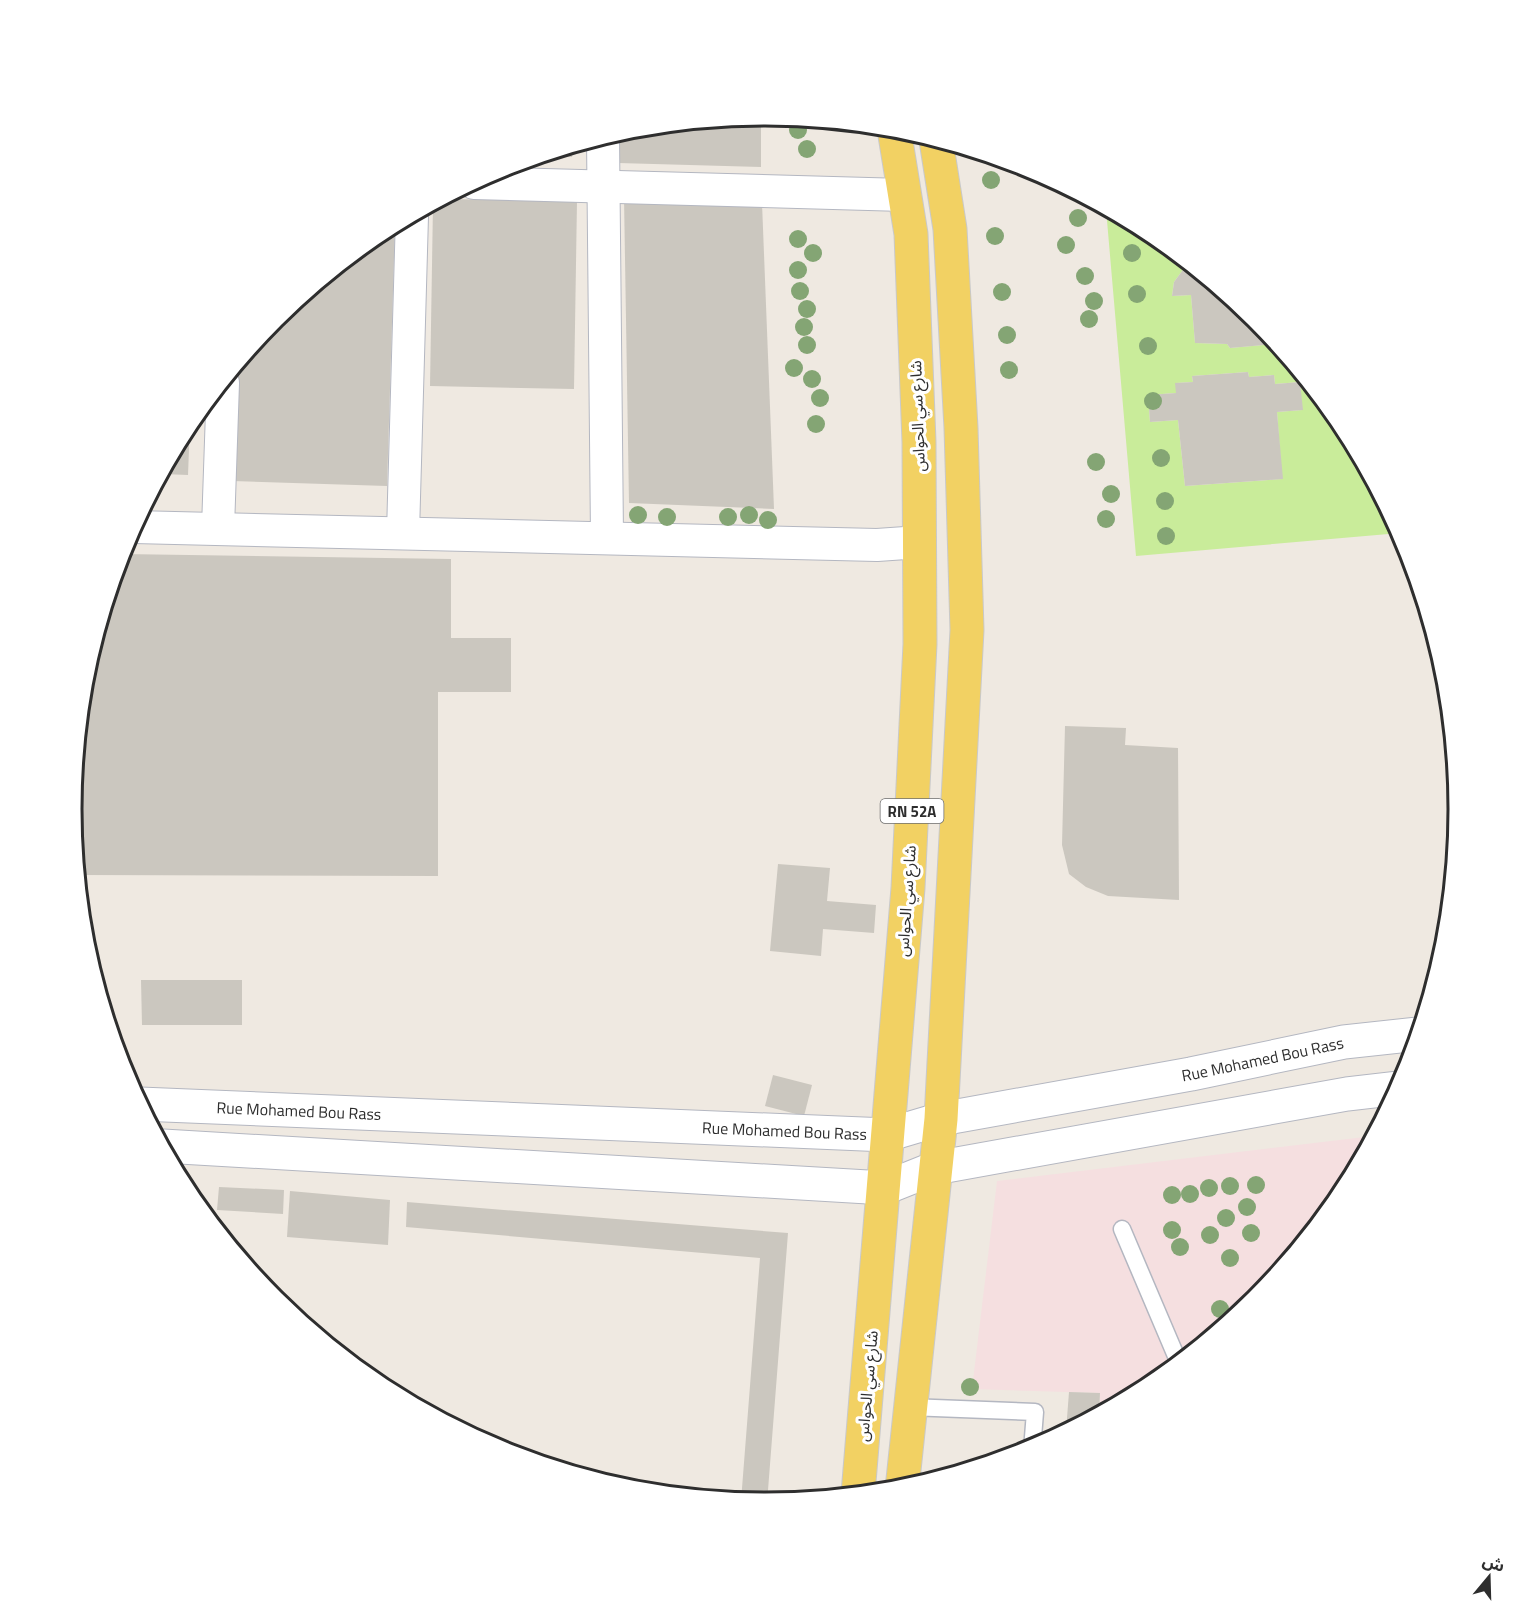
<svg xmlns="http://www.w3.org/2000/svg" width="1531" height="1619" font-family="'Titillium Web','Noto Sans Arabic',sans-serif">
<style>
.medical{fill:#f5dfe0}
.pitch{fill:#c9ec9a;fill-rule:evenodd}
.building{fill:#cbc7bf}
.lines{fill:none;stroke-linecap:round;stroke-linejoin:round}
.lane-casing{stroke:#b4b7c1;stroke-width:19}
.street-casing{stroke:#b4b7c1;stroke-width:34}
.secondary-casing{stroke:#b4b7c1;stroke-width:35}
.primary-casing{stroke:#c9c9c9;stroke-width:35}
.lane{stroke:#fff;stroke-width:16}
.street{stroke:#fff;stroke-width:32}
.secondary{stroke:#fff;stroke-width:33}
.primary{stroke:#f2d163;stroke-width:33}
.tree{fill:#84a574}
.labels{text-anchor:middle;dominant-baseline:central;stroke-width:6;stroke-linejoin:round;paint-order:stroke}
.shield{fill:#fff;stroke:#6d6d6d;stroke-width:1.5}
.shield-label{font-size:15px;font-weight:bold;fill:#2e2e2e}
.street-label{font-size:16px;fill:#2e2e2e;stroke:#fff}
.rim{fill:none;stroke:#2e2e2e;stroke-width:3}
</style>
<rect width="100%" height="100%" fill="#efe9e1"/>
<polygon class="medical" points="1373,1136 1342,1195 1256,1300 1150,1386 1099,1414 1100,1393 972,1389 997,1181"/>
<path class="pitch" d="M1106 209 1151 233 1188 263 1174 282 1172 296 1191 295 1195 343 1227 344 1230 348 1263 345 1264 340H1273L1342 425 1400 533 1136 556ZM1248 372 1249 377 1274 375 1275 384 1300 382 1302 410 1277 412 1282 479 1185 486 1178 420 1150 422 1148 395 1176 393V383L1193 382 1192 376Z"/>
<g class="building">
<polygon points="761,116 761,167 618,163 617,133 631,129"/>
<polygon points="573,147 572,157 543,156"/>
<polygon points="624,197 762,203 774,509 629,503"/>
<polygon points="443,199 577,201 574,389 430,386 433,205"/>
<polygon points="395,225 387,486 232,481 236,367 275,319 381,233"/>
<polygon points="1188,263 1256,319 1273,340 1264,340 1264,345 1230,348 1227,344 1195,343 1191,295 1172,296 1174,282"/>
<polygon points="1248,372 1249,377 1274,375 1275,384 1300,382 1303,410 1277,412 1283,479 1185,486 1178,420 1150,422 1148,395 1176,393 1175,383 1193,382 1192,376"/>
<polygon points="190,423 188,475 162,474 189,424"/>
<polygon points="122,554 451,559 451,638 511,638 511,692 438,692 438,876 78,875 72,810 85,674"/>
<polygon points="1065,726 1126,728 1125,745 1178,748 1179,900 1108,896 1086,887 1069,874 1062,845"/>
<polygon points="778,864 830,868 827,901 876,905 874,933 823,929 821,956 770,951"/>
<polygon points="141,980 242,980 242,1025 142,1025"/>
<polygon points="773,1075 812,1085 804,1116 765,1106"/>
<polygon points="219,1187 284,1190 283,1214 217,1210"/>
<polygon points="290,1191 390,1200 388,1245 287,1237"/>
<polygon points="407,1202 788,1233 767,1503 741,1501 760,1258 406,1227"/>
<polygon points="1069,1392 1100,1393 1099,1414 1066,1431"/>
</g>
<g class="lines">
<g class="lane-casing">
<g id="lane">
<polyline points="1122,1229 1179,1363"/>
<polyline points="909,1407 1035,1412 1032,1450"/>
</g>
</g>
<g class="street-casing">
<g id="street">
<polyline points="603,138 607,537"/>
<polyline points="474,183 904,195"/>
<polyline points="134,527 877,545 920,542"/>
<polyline points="218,528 223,383"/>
<polyline points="403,533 412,216"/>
</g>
</g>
<g class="secondary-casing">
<g id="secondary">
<path id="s1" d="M140 1104 887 1135 941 1119 1191 1074 1344 1042 1418 1034"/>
<polyline points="163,1146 885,1188 935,1168 1347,1094 1399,1088"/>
</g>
</g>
<g class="primary-casing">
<g id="primary">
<polyline points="902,1489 941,1119 967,630 961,428 950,229 936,140"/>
<polyline points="858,1494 908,888 920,644 919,442 911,234 894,129"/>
</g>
</g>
<use href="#lane" class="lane"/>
<use href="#street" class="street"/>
<use href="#secondary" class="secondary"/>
<use href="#primary" class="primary"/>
</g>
<g class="tree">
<circle cx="798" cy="130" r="9"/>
<circle cx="807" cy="149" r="9"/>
<circle cx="991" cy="180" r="9"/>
<circle cx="1078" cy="218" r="9"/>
<circle cx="995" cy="236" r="9"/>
<circle cx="798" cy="239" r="9"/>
<circle cx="1066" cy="245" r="9"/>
<circle cx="813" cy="253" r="9"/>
<circle cx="1132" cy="253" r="9"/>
<circle cx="798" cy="270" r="9"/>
<circle cx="1085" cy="276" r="9"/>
<circle cx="800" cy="291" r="9"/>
<circle cx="1002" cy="292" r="9"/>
<circle cx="1137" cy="294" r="9"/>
<circle cx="1094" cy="301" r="9"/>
<circle cx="807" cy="309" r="9"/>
<circle cx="1089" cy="319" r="9"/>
<circle cx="804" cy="327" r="9"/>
<circle cx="1007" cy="335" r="9"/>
<circle cx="807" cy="345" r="9"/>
<circle cx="1148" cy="346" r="9"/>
<circle cx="794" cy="368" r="9"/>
<circle cx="1009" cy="370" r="9"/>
<circle cx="812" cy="379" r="9"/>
<circle cx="820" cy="398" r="9"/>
<circle cx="1153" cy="401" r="9"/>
<circle cx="816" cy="424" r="9"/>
<circle cx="1161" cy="458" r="9"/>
<circle cx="1096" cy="462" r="9"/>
<circle cx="1111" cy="494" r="9"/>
<circle cx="1165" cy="501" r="9"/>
<circle cx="638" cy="515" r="9"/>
<circle cx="749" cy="515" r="9"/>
<circle cx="667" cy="517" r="9"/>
<circle cx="728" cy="517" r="9"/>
<circle cx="1106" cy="519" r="9"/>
<circle cx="768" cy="520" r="9"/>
<circle cx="1166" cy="536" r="9"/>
<circle cx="1256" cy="1185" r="9"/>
<circle cx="1230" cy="1186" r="9"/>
<circle cx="1209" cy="1188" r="9"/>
<circle cx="1190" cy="1194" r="9"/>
<circle cx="1172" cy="1195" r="9"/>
<circle cx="1247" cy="1207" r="9"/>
<circle cx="1226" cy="1218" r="9"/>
<circle cx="1172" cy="1230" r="9"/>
<circle cx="1251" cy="1233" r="9"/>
<circle cx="1210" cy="1235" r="9"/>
<circle cx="1180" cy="1247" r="9"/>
<circle cx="1230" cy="1258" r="9"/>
<circle cx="1220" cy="1309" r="9"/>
<circle cx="970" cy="1387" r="9"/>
</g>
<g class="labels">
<rect class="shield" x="880.5" y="799" width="63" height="24" rx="4.5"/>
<g class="shield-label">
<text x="912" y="811">RN 52A</text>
</g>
<g class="street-label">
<text transform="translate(917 416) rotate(-92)">شارع سي الحواس</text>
<text transform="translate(906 901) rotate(-86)">شارع سي الحواس</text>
<text stroke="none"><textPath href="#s1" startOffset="1131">Rue Mohamed Bou Rass</textPath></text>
<text stroke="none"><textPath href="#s1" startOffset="159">Rue Mohamed Bou Rass</textPath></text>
<text stroke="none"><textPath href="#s1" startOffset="645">Rue Mohamed Bou Rass</textPath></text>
<text transform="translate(867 1386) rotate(-85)">شارع سي الحواس</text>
</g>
</g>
<path d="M0 0H1531V1619H0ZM82 809a683 683 0 1 1 1366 0a683 683 0 1 1-1366 0Z" fill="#fff" fill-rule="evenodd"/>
<path class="rim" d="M82 809a683 683 0 1 1 1366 0a683 683 0 1 1-1366 0Z"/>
<g transform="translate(1489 1577) rotate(19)" stroke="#ffffff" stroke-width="4.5" paint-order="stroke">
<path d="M0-4.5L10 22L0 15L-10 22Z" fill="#2e2e2e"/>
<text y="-9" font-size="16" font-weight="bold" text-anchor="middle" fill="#2e2e2e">ش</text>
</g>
</svg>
